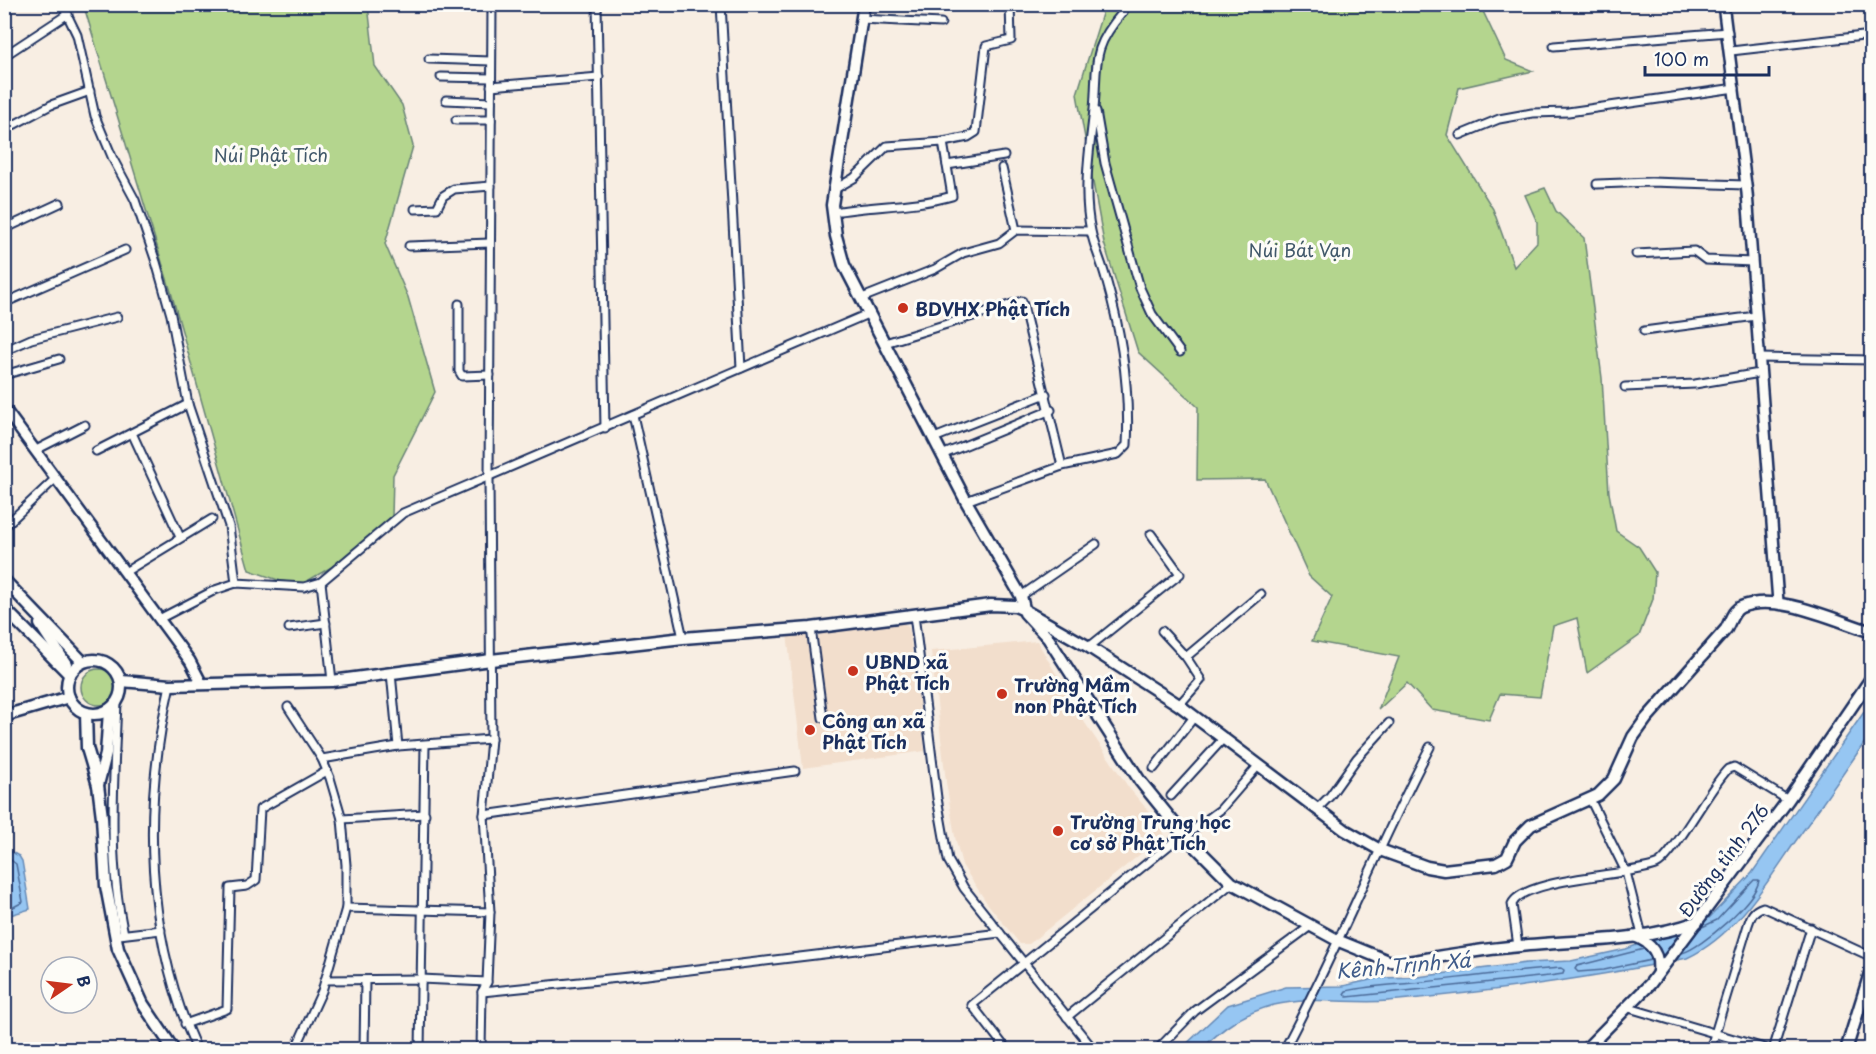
<svg xmlns="http://www.w3.org/2000/svg" width="1876" height="1054" font-family="'Playpen Sans',sans-serif">
<style>
.built{fill:#f2decc}
.green{fill:#b4d58e;stroke:#688276;stroke-width:1.5}
.water{fill:#96c6f2;stroke:#658ab7;stroke-width:1.5}
.lines{fill:none;stroke-linecap:round;stroke-linejoin:round}
.shore{stroke:#4c6b99;stroke-width:1.5}
.minor-casing{stroke:#1b2f5e;stroke-width:11}
.tertiary-casing{stroke:#1b2f5e;stroke-width:14}
.secondary-casing{stroke:#1b2f5e;stroke-width:15}
.primary-casing{stroke:#1b2f5e;stroke-width:15}
.minor{stroke:#fdfcf7;stroke-width:7}
.tertiary{stroke:#fdfcf7;stroke-width:9}
.secondary{stroke:#fdfcf7;stroke-width:10}
.primary{stroke:#fdfcf7;stroke-width:10}
.poi-dot{fill:#c8321e;stroke:#fdfcf7;stroke-width:2}
.labels{text-anchor:middle;dominant-baseline:central;stroke-width:6;stroke-linejoin:round;paint-order:stroke}
.park-label{font-size:18px;fill:#41586a;stroke:#fdfcf7}
.poi-label{font-size:18px;font-weight:bold;fill:#1b2f5e;stroke:#fdfcf7;text-anchor:start}
.street-label{font-size:18px;fill:#1b2f5e;stroke:#fdfcf7}
.water-label{font-size:20px;font-style:italic;fill:#405c8a;stroke:#fdfcf7}
</style>
<rect width="100%" height="100%" fill="#f8eee3"/>
<filter id="ink" filterUnits="userSpaceOnUse"><feTurbulence type="fractalNoise" baseFrequency=".0167" numOctaves="2"/><feDisplacementMap in="SourceGraphic" scale="12" xChannelSelector="R" yChannelSelector="G"/><feConvolveMatrix kernelMatrix="1 2 1 2 8 2 1 2 1" color-interpolation-filters="sRGB"/></filter>
<g filter="url(#ink)">
<g class="built">
<polygon points="902,621 909,628 925,751 803,768 787,634 803,633 808,638 818,636 824,630"/>
<polygon points="1037,641 1085,723 1129,788 1162,827 1164,835 1029,944 1020,944 987,903 962,865 955,837 946,782 931,651"/>
</g>
<g class="green">
<polygon points="79,5 368,5 375,66 402,105 413,146 385,244 408,297 435,392 393,475 392,517 349,557 302,584 281,581 249,570 171,292 85,10"/>
<polygon points="1102,5 1480,5 1506,60 1533,71 1459,88 1447,135 1493,209 1514,267 1537,242 1537,222 1525,195 1545,188 1556,211 1584,238 1602,378 1609,493 1616,531 1639,547 1655,572 1653,599 1639,636 1587,673 1577,618 1553,626 1540,697 1500,694 1489,720 1432,710 1407,683 1378,710 1399,657 1312,641 1332,597 1309,576 1265,479 1197,480 1198,407 1138,352 1104,243 1077,94 1102,14"/>
<circle cx="99" cy="687" r="18"/>
</g>
<g class="water">
<path d="M1871 702V733C1846 770 1821 806 1795 842 1766 884 1735 936 1687 958 1589 979 1488 992 1388 1001 1350 1004 1312 996 1274 1005 1244 1013 1223 1027 1202 1049L1180 1050 1228 1005 1286 987 1343 986 1379 978 1417 977 1526 963 1571 961 1626 949 1709 918 1752 873Z"/>
<polygon points="6,849 19,856 22,861 30,909 10,915 5,929"/>
</g>
<g class="lines">
<g class="shore">
<polyline points="4,855 16,864 23,902 4,912"/>
<polyline points="1644,949 1577,966 1575,969 1578,972 1604,970 1651,960"/>
<path d="M1682 953C1701 948 1757 900 1759 880H1754L1717 920 1700 928"/>
<path d="M1561 968 1564 970 1563 974 1549 976 1347 997 1344 994 1346 991C1373 985 1396 985 1423 982 1469 977 1515 971 1561 968Z"/>
</g>
<g class="minor-casing">
<g id="minor">
<polyline points="62,4 77,35 95,116 113,159 135,200 156,262 171,315 188,404 229,526 236,583"/>
<polyline points="597,4 605,428"/>
<polyline points="721,4 741,368"/>
<polyline points="861,19 941,23"/>
<polyline points="1554,46 1728,32"/>
<polyline points="1731,51 1872,35"/>
<polyline points="4,56 68,14"/>
<polyline points="429,59 491,61"/>
<polyline points="441,77 491,78"/>
<polyline points="491,86 599,77"/>
<polyline points="446,100 491,102"/>
<polyline points="1096,111 1105,163 1140,288 1152,314 1180,352"/>
<polyline points="456,120 491,120"/>
<polyline points="4,130 51,105 90,91"/>
<polyline points="1460,135 1499,119 1532,113 1568,112 1735,88"/>
<polyline points="947,165 1004,156"/>
<polyline points="1002,168 1016,230"/>
<polyline points="1597,184 1651,182 1745,185"/>
<polyline points="835,189 854,178 887,146 943,142 968,137 976,132 986,46 1011,40 1010,4"/>
<polyline points="415,209 437,208 443,196 454,189 491,186"/>
<path d="M833 212C872 205 914 207 952 196L943 142"/>
<polyline points="4,229 60,203"/>
<polyline points="409,246 490,243"/>
<polyline points="1636,254 1694,251 1706,260 1752,262"/>
<polyline points="862,298 935,269 963,253 999,243 1016,230 1090,231"/>
<polyline points="4,303 125,250"/>
<polyline points="459,304 459,371 462,376 490,375"/>
<polyline points="1644,331 1756,316"/>
<polyline points="885,343 1022,301 1062,466"/>
<polyline points="4,351 31,339 117,317"/>
<polyline points="1759,358 1872,360"/>
<polyline points="4,375 59,359"/>
<polyline points="1625,387 1695,384 1760,373"/>
<polyline points="633,415 683,638"/>
<polyline points="132,433 180,537"/>
<polyline points="934,438 1046,394"/>
<polyline points="36,450 85,425"/>
<polyline points="96,451 188,404"/>
<polyline points="944,454 1051,410"/>
<path d="M966 501 1062 466 1118 454 1127 445C1130 388 1122 334 1106 279 1102 263 1094 247 1091 231 1082 190 1090 149 1094 109 1098 63 1090 50 1123 12V4"/>
<polyline points="4,527 56,478"/>
<polyline points="125,572 212,519"/>
<polyline points="321,582 332,681"/>
<polyline points="1021,596 1096,544"/>
<polyline points="914,615 937,798 948,860 964,888 1024,963 1183,834"/>
<polyline points="159,619 215,590 236,583 304,587 321,582 403,513 870,313"/>
<polyline points="289,628 326,623"/>
<polyline points="811,628 823,718"/>
<polyline points="1162,631 1186,657 1201,680 1179,705"/>
<polyline points="1089,647 1180,574 1151,534"/>
<polyline points="1186,657 1261,594"/>
<polyline points="391,673 398,746"/>
<path d="M170 685C142 806 145 935 197 1050"/>
<path d="M117 702C114 780 107 858 124 934"/>
<polyline points="288,707 322,759 330,778 342,819 346,865 346,908 322,991 295,1050"/>
<polyline points="322,759 398,746 491,739"/>
<polyline points="1154,768 1194,717"/>
<polyline points="1171,796 1223,739"/>
<polyline points="1590,799 1626,872 1642,935"/>
<polyline points="1317,809 1330,796 1357,758 1389,723"/>
<polyline points="484,815 795,771"/>
<polyline points="342,819 425,814"/>
<polyline points="1186,835 1220,810 1258,766"/>
<polyline points="346,908 490,912"/>
<polyline points="119,935 161,930"/>
<path d="M1518 946 1512 904C1524 878 1627 876 1656 865 1672 859 1711 785 1728 769L1734 767 1788 800"/>
<polyline points="325,980 421,979 487,982"/>
<polyline points="482,992 648,975 1000,933"/>
<polyline points="1629,1008 1771,1050"/>
<polyline points="1067,1017 1232,883"/>
<polyline points="185,1024 227,1009 230,888 247,886 256,880 260,809 327,771"/>
<polyline points="364,1050 365,981"/>
<polyline points="420,1050 425,745"/>
<polyline points="481,1050 482,992 487,982 490,912 484,815 491,739 489,478 492,4"/>
<polyline points="1007,1050 972,1005 1024,963 1094,1050"/>
<polyline points="1157,1050 1195,1011 1309,927"/>
<path d="M1284 1050C1337 951 1378 846 1430 747"/>
<path d="M1710 1050 1748 925C1751 916 1753 910 1763 907L1872 957"/>
<polyline points="1773,1050 1811,928"/>
</g>
</g>
<g class="tertiary-casing">
<g id="tertiary">
<polyline points="1723,4 1747,193 1778,602"/>
<polyline points="4,408 190,661 202,684"/>
<path d="M1633 936C1652 943 1661 954 1657 975"/>
</g>
</g>
<g class="secondary-casing">
<g id="secondary">
<path d="M864 4 832 205 836 236 844 265 966 501 1021 596 1025 613 1048 638 1140 781 1183 834 1232 883 1339 941 1388 961 1406 962C1444 956 1482 949 1520 946 1579 940 1641 942 1697 922"/>
<path d="M121 681 170 685 332 681 491 660 683 638 811 628 991 605 1015 606 1024 610 1089 647 1179 705 1345 830 1380 850 1427 867 1444 870 1496 864 1507 858 1515 841 1531 825 1598 795 1614 779 1633 737 1646 719 1726 629C1730 622 1733 610 1741 607 1777 592 1836 621 1872 632"/>
<polyline points="4,716 69,697"/>
<polyline points="1846,1050 1872,967"/>
</g>
</g>
<g class="primary-casing">
<g id="primary">
<polyline points="4,580 83,662"/>
<polyline points="4,608 70,675"/>
<polyline points="40,624 66,664"/>
<circle cx="94" cy="687" r="27"/>
<polyline points="86,713 87,748 98,785 102,817 106,886 118,949 143,1004 174,1050"/>
<polyline points="98,785 106,754 109,711"/>
<polyline points="1585,1050 1650,984 1788,800 1872,677"/>
</g>
</g>
<use href="#minor" class="minor"/>
<use href="#tertiary" class="tertiary"/>
<use href="#secondary" class="secondary"/>
<use href="#primary" class="primary"/>
</g>
</g>
<g class="poi-dot">
<circle cx="903" cy="308" r="6"/>
<circle cx="853" cy="671" r="6"/>
<circle cx="1002" cy="694" r="6"/>
<circle cx="810" cy="730" r="6"/>
<circle cx="1058" cy="831" r="6"/>
</g>
<g class="labels">
<g class="park-label">
<text x="271" y="154">Núi Phật Tích</text>
<text x="1300" y="249">Núi Bát Vạn</text>
</g>
<g class="poi-label">
<text x="915" y="308">BDVHX Phật Tích</text>
<text x="865" y="661">UBND xã<tspan x="865" dy="21">Phật Tích</tspan></text>
<text x="1014" y="684">Trường Mầm<tspan x="1014" dy="21">non Phật Tích</tspan></text>
<text x="822" y="720">Công an xã<tspan x="822" dy="21">Phật Tích</tspan></text>
<text x="1070" y="821">Trường Trung học<tspan x="1070" dy="21">cơ sở Phật Tích</tspan></text>
</g>
<g class="street-label">
<text transform="translate(1723 860) rotate(-53)">Đường tỉnh 276</text>
</g>
<g class="water-label">
<text transform="translate(1403 965) rotate(-5)">Kênh Trịnh Xá</text>
</g>
</g>
<rect width="1876" height="1054" fill="none" stroke="#fdfcf7" stroke-width="24"/>
<rect x="12" y="12" width="1852" height="1030" fill="none" stroke="#1b2f5e" stroke-width="2" filter="url(#ink)"/>
<g transform="translate(69 985) rotate(76)"><circle r="28" fill="#fdfcf7" stroke="#a3aaba" stroke-width="1.5"/>
<path d="M0-4.5L10 22L0 15L-10 22Z" fill="#c8321e"/>
<text y="-9" font-size="16" font-weight="bold" text-anchor="middle" fill="#1b2f5e">B</text>
</g>
<path d="M1645 66v9h124v-9" fill="none" stroke="#1b2f5e" stroke-width="3"/>
<text x="1654" y="66" font-size="18" fill="#1b2f5e" stroke="#fdfcf7" stroke-width="4.5" paint-order="stroke">100 m</text>
</svg>
